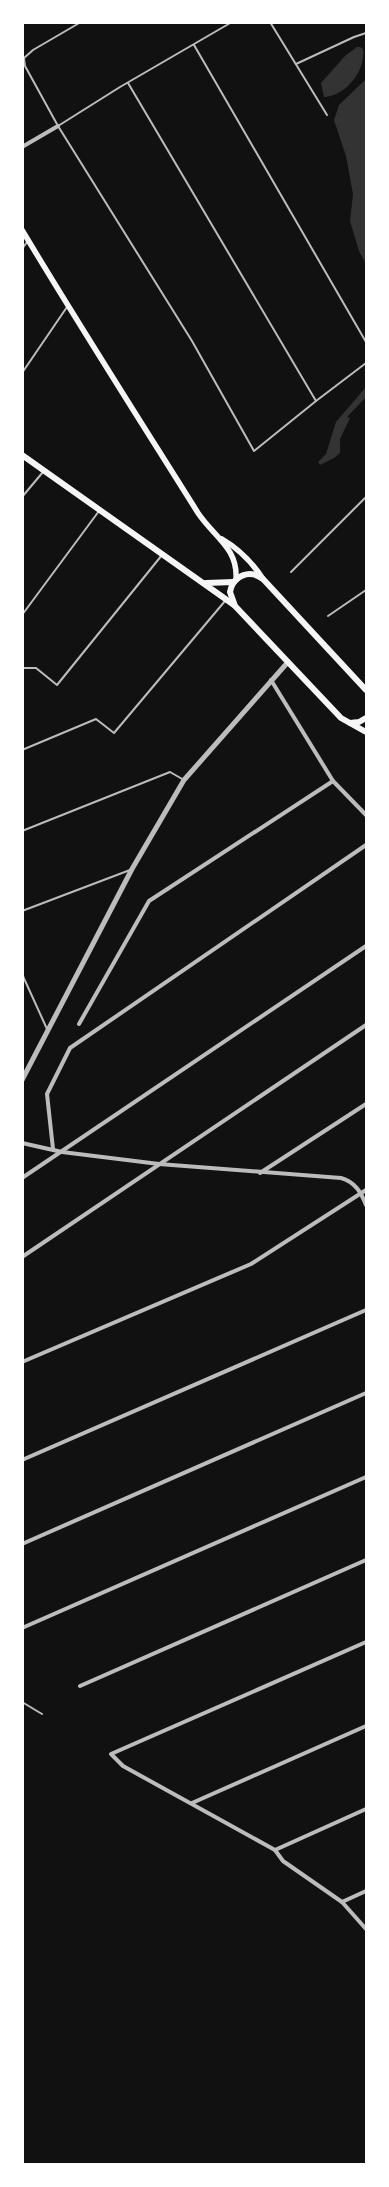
<svg xmlns="http://www.w3.org/2000/svg" width="389" height="2187" font-family="'Exo 2',sans-serif">
<style>
.water{fill:#333}
.lines{fill:none;stroke-linecap:round;stroke-linejoin:round}
.service{stroke:#bcbcbc;stroke-width:2}
.minor{stroke:#bcbcbc;stroke-width:4}
.tertiary{stroke:#bcbcbc;stroke-width:5}
.secondary{stroke:#f5f5f5;stroke-width:5.5}
.primary{stroke:#f5f5f5;stroke-width:6}
</style>
<rect width="100%" height="100%" fill="#111"/>
<g class="water">
<path d="M357 47H360L363 49C366 70 346 96 324 97L321 83 345 56Z"/>
<polygon points="366,79 366,264 359,251 350,221 353,194 346,156 334,120 339,105"/>
<polygon points="366,387 366,397 347,417 350,418 340,439 340,453 334,458 320,465 318,462 326,454 336,422"/>
</g>
<g class="lines">
<g class="service">
<polyline points="81,22 33,50 24,58 25,66 58,126 192,341 254,451 316,401 366,363"/>
<polyline points="270,22 327,115"/>
<polyline points="194,45 366,342"/>
<polyline points="296,64 354,37 366,33"/>
<polyline points="128,83 316,401"/>
<polyline points="58,126 120,87 232,22"/>
<polyline points="22,249 27,242"/>
<polyline points="22,373 67,307"/>
<polyline points="22,497 43,472"/>
<polyline points="291,572 366,497"/>
<polyline points="22,615 99,511"/>
<polyline points="328,616 366,590"/>
<polyline points="22,668 36,668 57,685 162,555"/>
<polyline points="22,750 96,719 114,733 225,601"/>
<polyline points="22,831 170,772 184,780"/>
<polyline points="22,911 130,870"/>
<polyline points="22,974 47,1029"/>
<polyline points="22,1702 42,1714"/>
</g>
<g class="minor">
<polyline points="22,147 58,126"/>
<polyline points="271,680 333,781 366,815"/>
<polyline points="79,1024 149,901 333,781"/>
<path d="M22 1143 62 1152 159 1164 341 1178C355 1182 361 1192 366 1205"/>
<polyline points="53,1149 47,1094 70,1048 366,845"/>
<polyline points="260,1173 366,1104"/>
<polyline points="22,1178 366,946"/>
<polyline points="22,1257 366,1025"/>
<polyline points="22,1362 251,1264 366,1190"/>
<polyline points="22,1460 366,1310"/>
<polyline points="22,1544 366,1393"/>
<polyline points="22,1628 366,1477"/>
<polyline points="366,1642 111,1754 123,1766 275,1850 283,1861 342,1902 366,1929"/>
<polyline points="80,1686 366,1560"/>
<polyline points="192,1803 366,1726"/>
<polyline points="275,1850 366,1809"/>
<polyline points="342,1902 366,1891"/>
</g>
<polyline class="tertiary" points="22,1080 132,869 184,780 288,662"/>
<g class="secondary">
<path d="M22 230C79 325 139 419 198 513 214 537 238 548 236 579"/>
<path d="M222 539C239 549 252 562 263 579"/>
</g>
<g class="primary">
<polyline points="22,455 234,605"/>
<polyline points="206,583 234,582"/>
<path d="M366 690 263 579C250 569 233 575 230 592L235 606 341 718 366 732"/>
<polyline points="350,723 359,722 366,718"/>
</g>
</g>
<rect width="389" height="2187" fill="none" stroke="#ffffff" stroke-width="48"/>
</svg>
